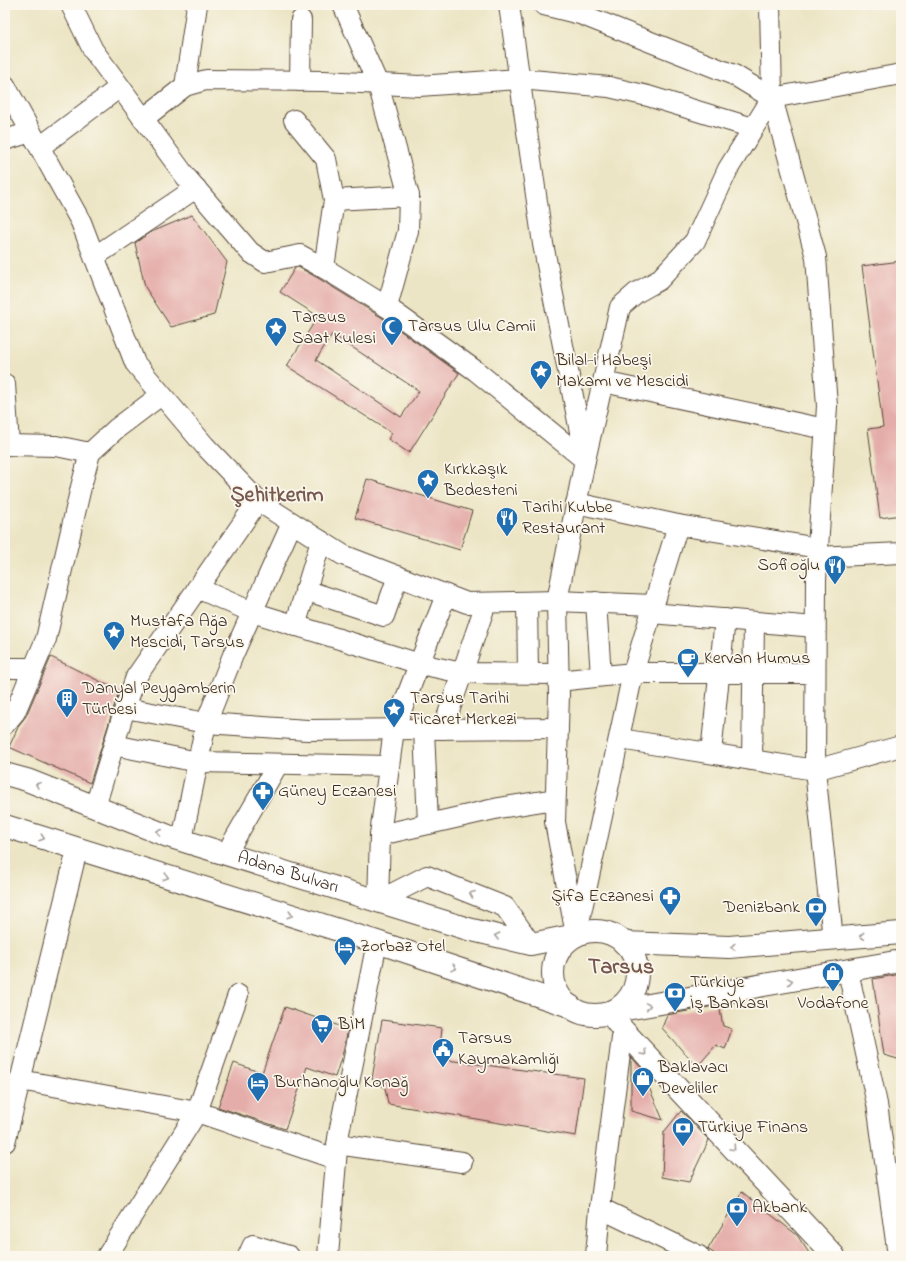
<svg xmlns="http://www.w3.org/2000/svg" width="906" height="1261" font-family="'Indie Flower',sans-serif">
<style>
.building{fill:#e5adaa;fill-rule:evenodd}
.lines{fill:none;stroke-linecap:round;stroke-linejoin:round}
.minor-casing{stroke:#564637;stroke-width:22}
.major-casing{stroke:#564637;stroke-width:24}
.minor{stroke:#fff;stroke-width:20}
.major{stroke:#fff;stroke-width:22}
.oneway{stroke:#a79f9a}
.labels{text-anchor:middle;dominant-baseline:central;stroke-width:3.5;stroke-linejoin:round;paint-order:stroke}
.poi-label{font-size:18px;fill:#3b2a1e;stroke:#fbf7ec;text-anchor:start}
.street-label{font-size:18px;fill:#3b2a1e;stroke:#fbf7ec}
.district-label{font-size:22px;font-weight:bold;fill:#76584f;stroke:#fbf7ec}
</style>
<rect width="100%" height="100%" fill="#fbf7ec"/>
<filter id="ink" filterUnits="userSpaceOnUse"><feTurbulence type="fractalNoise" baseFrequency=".025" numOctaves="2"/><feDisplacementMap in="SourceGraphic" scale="8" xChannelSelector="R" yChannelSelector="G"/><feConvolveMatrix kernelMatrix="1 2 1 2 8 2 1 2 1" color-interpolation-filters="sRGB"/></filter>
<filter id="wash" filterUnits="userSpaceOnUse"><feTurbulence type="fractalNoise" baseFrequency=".012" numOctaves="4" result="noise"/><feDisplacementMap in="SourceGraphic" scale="16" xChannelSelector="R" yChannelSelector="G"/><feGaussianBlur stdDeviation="0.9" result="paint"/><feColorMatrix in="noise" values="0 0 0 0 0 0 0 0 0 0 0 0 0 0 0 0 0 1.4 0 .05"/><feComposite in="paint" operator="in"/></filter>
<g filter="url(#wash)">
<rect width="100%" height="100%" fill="#ece5c5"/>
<g id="blocks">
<g class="building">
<polygon points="192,215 227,262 214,315 171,327 145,287 135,243 149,233"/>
<polygon points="901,261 901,515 880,518 868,429 883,427 862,266"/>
<path d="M298 267 318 278 381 317 459 373 409 453 388 439 392 433 287 366 318 316 280 292 295 268ZM332 334 419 391 401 417 316 360Z"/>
<polygon points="367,479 472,511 460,550 355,518"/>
<polygon points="51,657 119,691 90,783 9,747 19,725 26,716"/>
<polygon points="901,974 901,1060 884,1055 873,979"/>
<polygon points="719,1005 723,1026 732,1029 725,1049 716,1045 697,1067 662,1028 667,1015"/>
<polygon points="285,1007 348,1029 343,1052 335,1077 307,1067 285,1129 218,1107 234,1063 262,1073"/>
<polygon points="382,1020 442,1028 439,1059 584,1078 576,1136 388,1104 385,1088 372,1079"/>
<polygon points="631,1057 652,1079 648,1085 663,1120 631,1111"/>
<polygon points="681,1111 709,1140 689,1182 662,1177 664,1132"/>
<polygon points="742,1192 797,1235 811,1256 718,1256 709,1250 708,1249"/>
</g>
</g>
</g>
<g filter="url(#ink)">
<use href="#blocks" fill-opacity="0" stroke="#564637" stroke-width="1"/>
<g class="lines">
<g class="minor-casing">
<g id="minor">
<polyline points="71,5 93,50 186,177 250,252 265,262 300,255 324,268 387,307 476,371 585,460"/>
<polyline points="343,5 378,84 409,196 408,231 387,307"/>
<polyline points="509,5 543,244 584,452"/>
<polyline points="544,5 580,14 734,75 772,98 901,74"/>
<polyline points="770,5 772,98 816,257 827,406 816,580 815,770 833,939"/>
<polyline points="300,81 301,20"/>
<polyline points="5,85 81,222 135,363 205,446 258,501 343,555 467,603 557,601 653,605"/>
<polyline points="185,86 197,5"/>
<polyline points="143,119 185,86 206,80 324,81 419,86 520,79 609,87 648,96 753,128"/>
<polyline points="294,120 326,159 334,200 324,268"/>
<polyline points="5,140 31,132"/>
<polyline points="40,147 120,87"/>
<polyline points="334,200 409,196"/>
<polyline points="94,257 196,188"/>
<polyline points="603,382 825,429"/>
<polyline points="5,384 9,445"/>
<polyline points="5,445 56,446 90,453"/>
<polyline points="576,503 678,525 818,548"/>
<polyline points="817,557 901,553"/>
<polyline points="197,588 252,612 420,664 462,673 558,674"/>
<polyline points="305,590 384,616 398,576"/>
<polyline points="446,595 394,729 380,835 378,901 427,876 505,907 531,944"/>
<polyline points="527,602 528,673"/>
<polyline points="596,602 601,676"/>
<polyline points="651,613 815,627"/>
<polyline points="295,626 321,541"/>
<polyline points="5,668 33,668"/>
<polyline points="558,681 633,673 815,673"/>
<polyline points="125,708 206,723 307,730 558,728"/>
<polyline points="5,724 15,712 46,639 81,487 90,453 116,429 161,395"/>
<polyline points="424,729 428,824"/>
<polyline points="443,729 486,603"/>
<polyline points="620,739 815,770 901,746"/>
<polyline points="114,745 198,762 389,766"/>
<polyline points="711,753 725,619"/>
<polyline points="752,760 754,622"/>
<polyline points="95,807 125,708 136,677 258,501"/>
<polyline points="380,835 499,808 555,799"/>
<polyline points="182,840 206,723 233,655 292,523"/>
<polyline points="226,854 278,764"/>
<polyline points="578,927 633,673 678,525"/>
<polyline points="576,935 555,822 559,695 557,601 585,460 620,307 636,293 659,280 695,241 728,169 772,98"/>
<polyline points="848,971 877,1104 898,1256"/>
<polyline points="20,1080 197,1112 336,1159"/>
<polyline points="5,1142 77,850"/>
<polyline points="337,1144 462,1162"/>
<polyline points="600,1208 699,1256"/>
<polyline points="107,1256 197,1112 238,995"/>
<polyline points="248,1256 253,1245 289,1256"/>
<polyline points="328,1256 338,1138 377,942"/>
<polyline points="596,1256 600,1208 623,1030"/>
</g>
</g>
<g class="major-casing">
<g id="major">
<path id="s1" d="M5 774 27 780 168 836 468 929 531 944 576 935"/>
<polyline points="5,826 377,942 570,1006"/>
<circle cx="595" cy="973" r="42"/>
<polyline points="624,943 729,947 901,933"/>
<polyline points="609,1012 623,1030 834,1256"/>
<polyline points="609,1012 901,961"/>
</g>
</g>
<use href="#minor" class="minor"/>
<use href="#major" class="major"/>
</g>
<defs><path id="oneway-chevron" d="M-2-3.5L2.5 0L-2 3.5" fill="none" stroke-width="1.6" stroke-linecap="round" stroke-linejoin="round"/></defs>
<g class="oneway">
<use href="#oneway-chevron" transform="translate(38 785) rotate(-159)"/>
<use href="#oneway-chevron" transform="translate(159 832) rotate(-159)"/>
<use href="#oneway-chevron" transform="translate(42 838) rotate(18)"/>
<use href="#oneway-chevron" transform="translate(166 877) rotate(17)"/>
<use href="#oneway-chevron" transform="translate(472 894) rotate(-158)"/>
<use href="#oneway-chevron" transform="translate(290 915) rotate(17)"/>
<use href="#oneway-chevron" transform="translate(497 936) rotate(-167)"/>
<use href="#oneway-chevron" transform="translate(862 936) rotate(174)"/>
<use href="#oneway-chevron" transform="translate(733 947) rotate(177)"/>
<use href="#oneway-chevron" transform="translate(454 968) rotate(18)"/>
<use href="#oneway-chevron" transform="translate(790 981) rotate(-10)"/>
<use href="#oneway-chevron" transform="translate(648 1006) rotate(-10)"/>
<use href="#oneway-chevron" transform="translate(644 1053) rotate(47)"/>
<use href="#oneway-chevron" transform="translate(733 1148) rotate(47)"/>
</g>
</g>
<defs>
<g id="mosque-pin" transform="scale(1.15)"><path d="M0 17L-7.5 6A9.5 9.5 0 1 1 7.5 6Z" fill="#1f6fb2" stroke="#fbf7ec"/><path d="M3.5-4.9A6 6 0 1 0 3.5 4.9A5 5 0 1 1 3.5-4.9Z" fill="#fff"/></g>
<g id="sight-pin" transform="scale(1.15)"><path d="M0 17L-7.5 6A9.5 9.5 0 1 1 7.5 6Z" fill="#1f6fb2" stroke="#fbf7ec"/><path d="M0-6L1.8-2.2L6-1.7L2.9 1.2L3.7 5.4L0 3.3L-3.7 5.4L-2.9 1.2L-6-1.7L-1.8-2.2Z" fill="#fff"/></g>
<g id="restaurant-pin" transform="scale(1.15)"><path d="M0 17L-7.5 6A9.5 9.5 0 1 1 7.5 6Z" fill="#1f6fb2" stroke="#fbf7ec"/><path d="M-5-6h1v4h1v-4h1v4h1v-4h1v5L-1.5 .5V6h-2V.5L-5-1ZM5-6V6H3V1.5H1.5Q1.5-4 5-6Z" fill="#fff"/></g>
<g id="cafe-pin" transform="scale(1.15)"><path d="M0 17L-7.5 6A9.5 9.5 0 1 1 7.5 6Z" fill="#1f6fb2" stroke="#fbf7ec"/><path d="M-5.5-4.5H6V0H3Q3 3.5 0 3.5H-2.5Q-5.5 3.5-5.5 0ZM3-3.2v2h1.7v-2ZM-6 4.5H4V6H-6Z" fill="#fff"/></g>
<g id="building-pin" transform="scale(1.15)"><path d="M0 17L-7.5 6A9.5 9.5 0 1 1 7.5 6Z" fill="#1f6fb2" stroke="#fbf7ec"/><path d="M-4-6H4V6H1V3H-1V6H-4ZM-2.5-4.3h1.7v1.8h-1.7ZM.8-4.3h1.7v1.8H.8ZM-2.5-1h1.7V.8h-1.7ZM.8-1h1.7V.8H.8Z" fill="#fff"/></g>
<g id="pharmacy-pin" transform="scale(1.15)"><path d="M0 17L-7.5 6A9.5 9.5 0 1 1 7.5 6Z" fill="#1f6fb2" stroke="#fbf7ec"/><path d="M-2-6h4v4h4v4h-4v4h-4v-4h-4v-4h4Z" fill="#fff"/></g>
<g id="bank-pin" transform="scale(1.15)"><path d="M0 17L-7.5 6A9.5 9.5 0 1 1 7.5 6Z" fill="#1f6fb2" stroke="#fbf7ec"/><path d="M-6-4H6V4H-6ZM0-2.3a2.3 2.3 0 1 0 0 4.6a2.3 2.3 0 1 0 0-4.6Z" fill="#fff"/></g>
<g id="hotel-pin" transform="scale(1.15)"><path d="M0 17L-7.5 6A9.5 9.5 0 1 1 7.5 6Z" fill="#1f6fb2" stroke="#fbf7ec"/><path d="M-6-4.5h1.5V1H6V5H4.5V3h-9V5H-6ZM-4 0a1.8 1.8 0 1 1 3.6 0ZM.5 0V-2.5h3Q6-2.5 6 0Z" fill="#fff"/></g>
<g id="shop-pin" transform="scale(1.15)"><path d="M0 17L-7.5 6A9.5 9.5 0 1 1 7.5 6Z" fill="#1f6fb2" stroke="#fbf7ec"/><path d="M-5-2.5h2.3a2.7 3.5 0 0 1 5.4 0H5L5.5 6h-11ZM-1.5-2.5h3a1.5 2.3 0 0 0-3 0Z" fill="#fff"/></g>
<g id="supermarket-pin" transform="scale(1.15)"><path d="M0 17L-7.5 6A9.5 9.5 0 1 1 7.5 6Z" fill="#1f6fb2" stroke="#fbf7ec"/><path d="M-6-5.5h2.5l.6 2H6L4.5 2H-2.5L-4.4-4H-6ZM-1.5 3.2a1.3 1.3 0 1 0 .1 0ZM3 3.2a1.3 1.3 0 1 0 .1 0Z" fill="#fff"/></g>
<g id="civic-pin" transform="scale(1.15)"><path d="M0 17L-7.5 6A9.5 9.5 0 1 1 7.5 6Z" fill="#1f6fb2" stroke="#fbf7ec"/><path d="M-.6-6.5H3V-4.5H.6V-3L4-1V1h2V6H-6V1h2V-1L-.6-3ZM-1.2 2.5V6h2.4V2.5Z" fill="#fff"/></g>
</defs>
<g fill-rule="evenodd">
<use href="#mosque-pin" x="392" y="327"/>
<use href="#sight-pin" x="276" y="328"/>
<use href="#sight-pin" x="541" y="371"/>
<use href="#sight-pin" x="428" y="480"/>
<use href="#restaurant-pin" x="507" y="518"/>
<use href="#restaurant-pin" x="835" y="566"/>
<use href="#sight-pin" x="114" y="632"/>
<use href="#cafe-pin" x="688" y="659"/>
<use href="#building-pin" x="67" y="699"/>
<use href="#sight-pin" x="394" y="709"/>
<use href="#pharmacy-pin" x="263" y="792"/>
<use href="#pharmacy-pin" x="670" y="897"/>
<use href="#bank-pin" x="816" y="908"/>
<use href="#hotel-pin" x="345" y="947"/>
<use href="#shop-pin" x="833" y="973"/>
<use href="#bank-pin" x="675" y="993"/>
<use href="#supermarket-pin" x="322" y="1025"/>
<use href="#civic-pin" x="443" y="1049"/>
<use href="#shop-pin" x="643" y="1078"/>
<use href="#hotel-pin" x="258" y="1083"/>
<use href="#bank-pin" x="683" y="1128"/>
<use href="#bank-pin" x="737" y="1208"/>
</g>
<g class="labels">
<g class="poi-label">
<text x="292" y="318">Tarsus<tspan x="292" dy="21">Saat Kulesi</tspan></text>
<text x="408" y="327">Tarsus Ulu Camii</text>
<text x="556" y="361">Bilal-i Habeşi<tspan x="556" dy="21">Makamı ve Mescidi</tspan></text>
<text x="444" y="470">Kırkkaşık<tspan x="444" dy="21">Bedesteni</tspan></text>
<text x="522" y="508">Tarihi Kubbe<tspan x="522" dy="21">Restaurant</tspan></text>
<text x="820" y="566" text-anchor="end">Sofioğlu</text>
<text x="130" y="622">Mustafa Ağa<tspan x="130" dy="21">Mescidi, Tarsus</tspan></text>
<text x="704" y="659">Kervan Humus</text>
<text x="82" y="689">Danyal Peygamberin<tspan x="82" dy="21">Türbesi</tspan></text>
<text x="410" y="699">Tarsus Tarihi<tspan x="410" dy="21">Ticaret Merkezi</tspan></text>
<text x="278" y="792">Güney Eczanesi</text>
<text x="654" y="897" text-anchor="end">Şifa Eczanesi</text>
<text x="800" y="908" text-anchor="end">Denizbank</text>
<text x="360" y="947">Zorbaz Otel</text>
<text x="690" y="983">Türkiye<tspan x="690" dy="21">İş Bankası</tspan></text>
<text x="833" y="1004" text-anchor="middle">Vodafone</text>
<text x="338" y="1025">BİM</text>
<text x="458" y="1039">Tarsus<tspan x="458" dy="21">Kaymakamlığı</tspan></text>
<text x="658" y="1068">Baklavacı<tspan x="658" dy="21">Develiler</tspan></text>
<text x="274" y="1083">Burhanoğlu Konağ</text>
<text x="698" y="1128">Türkiye Finans</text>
<text x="752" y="1208">Akbank</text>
</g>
<g class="street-label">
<text stroke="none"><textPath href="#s1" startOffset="300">Adana Bulvarı</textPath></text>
</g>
<g class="district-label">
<text x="277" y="496">Şehitkerim</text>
<text x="621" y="968">Tarsus</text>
</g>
</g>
<rect width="906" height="1261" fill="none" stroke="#fbf7ec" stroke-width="20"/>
</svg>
